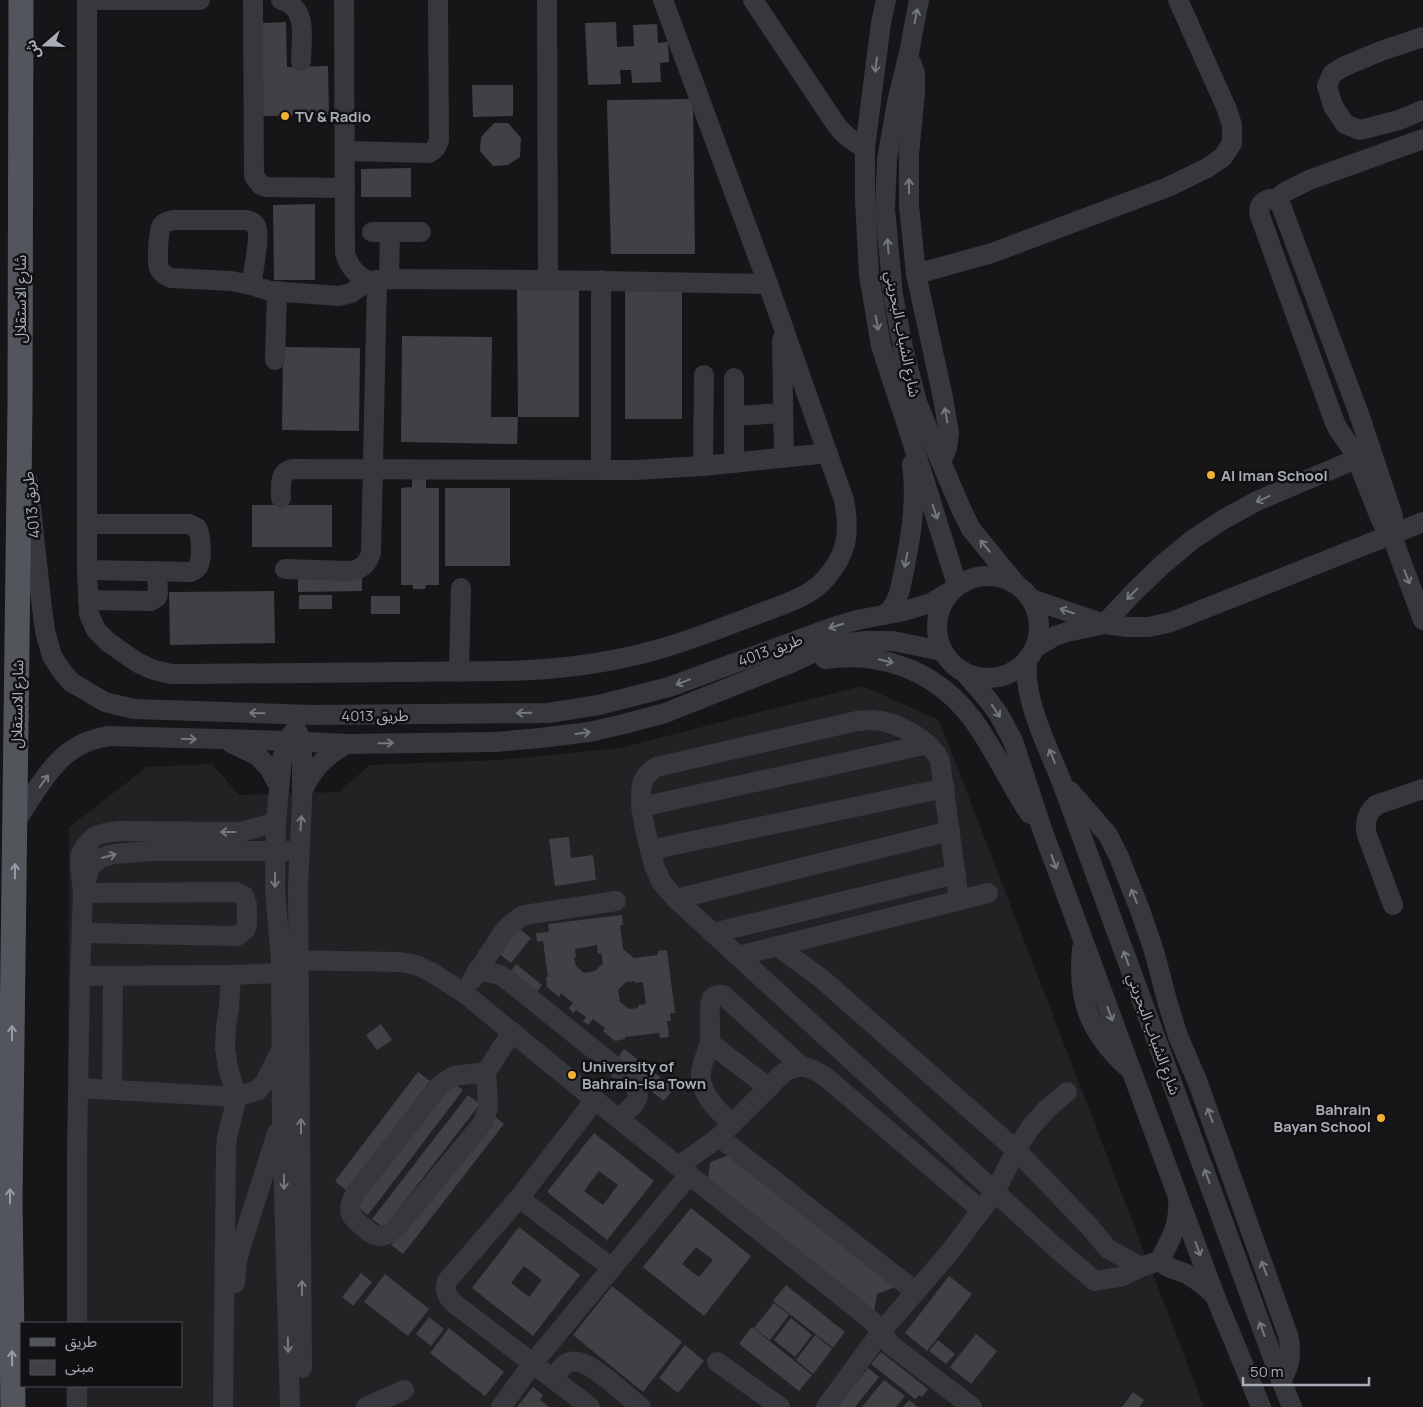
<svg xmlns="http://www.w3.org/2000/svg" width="1423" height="1407" font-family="Manrope,'Noto Sans Arabic',sans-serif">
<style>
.built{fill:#222225}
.building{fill:#404145;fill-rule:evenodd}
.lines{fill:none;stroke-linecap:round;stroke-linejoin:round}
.minor{stroke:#37383d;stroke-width:20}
.major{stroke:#53555c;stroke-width:25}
.oneway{stroke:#757881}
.oneway2{stroke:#979ba6}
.poi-dot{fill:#f2b134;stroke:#111113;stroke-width:2}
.labels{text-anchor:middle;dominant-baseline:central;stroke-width:5;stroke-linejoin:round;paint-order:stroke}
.poi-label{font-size:15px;font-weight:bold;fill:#a8adb8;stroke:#111113;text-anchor:start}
.street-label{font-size:15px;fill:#a8adb8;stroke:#111113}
</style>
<rect width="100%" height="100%" fill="#161618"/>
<polygon class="built" points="862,686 939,720 1204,1407 66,1407 66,1386 181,1386 181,1323 67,1323 69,827 147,767 212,764 239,795 340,792 369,765 500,760 620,748"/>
<g class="building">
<polygon points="286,22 287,67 328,66 329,115 263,116 261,23"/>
<polygon points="616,22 617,47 634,46 633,25 657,24 658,43 668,42 669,62 660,63 661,82 632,83 631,70 620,70 621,84 588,85 585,23"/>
<polygon points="472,85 513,85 513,116 473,117"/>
<polygon points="693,99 695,254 611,254 607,100"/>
<polygon points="494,123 508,123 521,138 520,157 508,165 493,166 480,151 481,137"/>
<polygon points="411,168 411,197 361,197 361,169"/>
<polygon points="315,204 315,280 274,280 273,205"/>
<rect x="625" y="288" width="57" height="131"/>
<polygon points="517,289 579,289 579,417 518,417 517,444 401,442 402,336 492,337 491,417 518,417"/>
<polygon points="283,347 360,348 359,431 282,430"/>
<polygon points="412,478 426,478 426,488 439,488 439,585 426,585 425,589 413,589 413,585 401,585 401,488 412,487"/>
<rect x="445" y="488" width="65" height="78"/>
<rect x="252" y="505" width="80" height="42"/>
<polygon points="298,577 362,577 362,591 298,592"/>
<polygon points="274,591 275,643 170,645 169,592"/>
<rect x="299" y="595" width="33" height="14"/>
<rect x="371" y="596" width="29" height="18"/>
<polygon points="569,837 571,858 593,855 596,880 555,886 549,839"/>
<path d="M622 915 623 925H620L623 949 634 958 658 955V951L667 950 675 1013H670L671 1021H667L669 1037 660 1038 659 1033 625 1037V1039L615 1041 603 1031 605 1028 593 1019 588 1025 583 1021 586 1017 576 1010 573 1013 569 1008 573 1003 561 993 559 997 547 987 546 977H548L543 941 537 942 536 933 549 932 548 924ZM597 945 598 954 601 953 603 963 595 971 584 973 576 966 574 957H576L575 949ZM635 981V983L643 982 646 1004 638 1005V1008L629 1009 620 1002 618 990 626 982Z"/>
<polygon points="517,927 531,938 511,963 497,952"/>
<polygon points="516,964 542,985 532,998 506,978"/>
<polygon points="381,1024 392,1040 377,1050 366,1035"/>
<polygon points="624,1049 674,1088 664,1101 614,1062"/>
<polygon points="418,1072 430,1081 347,1191 335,1181"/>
<polygon points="451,1081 463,1090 368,1215 356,1206"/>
<polygon points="468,1095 480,1104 384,1228 372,1219"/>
<polygon points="492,1114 504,1124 403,1254 391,1245"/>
<path d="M594 1133 654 1181 607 1240 547 1192ZM599 1171 618 1185 603 1205 584 1191Z"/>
<polygon points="729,1155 895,1287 877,1294 874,1311 708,1179 710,1162"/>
<path d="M691 1208 751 1256 704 1316 643 1267ZM696 1247 713 1260 699 1277 682 1264Z"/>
<path d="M519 1227 580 1275 533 1336 472 1288ZM524 1266 542 1280 529 1297 511 1283Z"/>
<polygon points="361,1273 372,1282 353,1306 342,1297"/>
<polygon points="385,1274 429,1309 408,1336 364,1302"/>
<polygon points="949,1276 972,1294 927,1351 905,1333"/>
<polygon points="786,1285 845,1332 833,1348 773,1301"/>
<polygon points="612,1286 682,1342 643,1392 573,1335"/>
<polygon points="774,1303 789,1315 770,1340 754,1328"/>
<polygon points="429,1317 444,1329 431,1346 416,1334"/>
<polygon points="791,1318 812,1335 795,1357 774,1340"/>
<polygon points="752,1327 812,1375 799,1391 739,1344"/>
<polygon points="449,1328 504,1372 485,1396 430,1353"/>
<polygon points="976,1334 997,1351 971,1384 950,1367"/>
<polygon points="815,1335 832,1349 813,1374 796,1360"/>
<polygon points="938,1340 955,1354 946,1364 929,1351"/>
<polygon points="685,1345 704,1361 678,1393 659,1378"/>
<polygon points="881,1352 928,1389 922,1397 919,1395 915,1399 871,1364"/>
<polygon points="868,1368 879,1377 855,1407 837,1407"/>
<polygon points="884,1380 905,1396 896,1407 862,1407"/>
<polygon points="533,1387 543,1395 540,1400 549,1407 517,1407"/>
<polygon points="1133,1392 1144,1400 1139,1407 1122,1407"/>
<polygon points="909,1400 918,1407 903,1407"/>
</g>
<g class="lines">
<g class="minor">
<path d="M87 0V570L89 614 96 630 108 642 138 663 154 670 171 674H189L503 671C555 670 606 664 656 650 689 641 721 628 753 616 777 606 809 599 826 578 848 553 850 532 844 500L768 284 663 0"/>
<polyline points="87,0 200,0"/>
<polyline points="253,0 254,176 261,185 266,187 345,188"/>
<path d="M281 0C309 8 301 39 301 61"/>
<path d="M344 0 345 253C349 267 356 275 368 281"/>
<polyline points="547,0 548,280"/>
<path d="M753 0 837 126C845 136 853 142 865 148"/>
<polyline points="886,0 881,23 865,148 865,200 869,275 881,346 907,425 957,585"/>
<polyline points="919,0 909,53 897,102 887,160 885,209 893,295 903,348 917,402 941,462 962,511 971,529 1016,584"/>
<polyline points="1423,37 1381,51 1343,67 1332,74 1327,86 1333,106 1345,124 1360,130 1399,120 1423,110"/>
<polyline points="911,62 915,74 915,93 909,154 909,206 916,274 943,398 949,433 947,448 941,462"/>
<path d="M345 151 429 153C435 150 437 147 439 140L438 0"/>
<path d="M1269 199C1276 200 1279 202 1282 208L1359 414 1393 516V528L1391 534 1387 530 1381 520 1354 452 1338 429 1335 423 1260 216C1258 207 1261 202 1269 199Z"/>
<polyline points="1275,200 1285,192 1309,180 1423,139"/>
<polyline points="372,232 421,232"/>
<polyline points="916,274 992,253 1168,187 1207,168 1223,157 1232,143 1232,125 1226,107 1178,0"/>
<polyline points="389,279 390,232"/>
<path d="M251 285C253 274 260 237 257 229 256 223 251 221 246 220H173C169 221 165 222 162 225 158 231 157 261 159 268 161 273 166 276 171 278L231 281 251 285 270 291 339 296 351 293 368 281 389 279 548 280 768 284"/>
<polyline points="782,340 784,458"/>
<polyline points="275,360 277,291"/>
<polyline points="734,378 734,463"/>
<polyline points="734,416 783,413"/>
<polyline points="703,466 704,375"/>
<polyline points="601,470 601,280"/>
<polyline points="28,481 42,608 45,631 52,656 61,670 71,682 105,702 134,709 312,715 548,713 599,705 669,687 834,627 857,620 904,611 931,603 951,591"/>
<path d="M281 498C281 486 278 471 294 469L635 470 703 466 828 453"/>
<polyline points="1391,534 1423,620"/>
<path d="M285 569 348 571C361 570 367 565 371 553L377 280"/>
<path d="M87 570 191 572C194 570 196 570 198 567 202 559 202 536 197 528L189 524H88"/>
<circle cx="988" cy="627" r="51"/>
<polyline points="1031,599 1104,624 1128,627 1149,627 1171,622 1423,522"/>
<polyline points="88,600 151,601 157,597 158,594 157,571"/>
<path d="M883 615C885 614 888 613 889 611 899 602 901 584 904 571 911 536 917 500 912 464"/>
<polyline points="1035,648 1055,636 1067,632 1104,624 1135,591 1162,565 1192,540 1224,519 1257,501 1368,454"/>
<path d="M825 659C882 651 935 671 970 716 994 746 1008 783 1030 814"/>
<path d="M1027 660C1027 666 1026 673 1027 680 1031 714 1048 748 1061 780L1281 1380 1292 1407"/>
<polyline points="459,672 461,588"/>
<polyline points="965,673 989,701 998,713 1013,741 1042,829 1177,1194 1215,1296 1261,1407"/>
<polyline points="297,731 302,742 302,800 298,887 302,1368"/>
<polyline points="231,743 258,756 269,768 279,786"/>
<path d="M303 790C312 769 327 754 347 744"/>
<path d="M1070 791 1108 835 1119 857 1140 910 1154 951 1168 1004 1178 1036 1198 1083 1288 1335C1292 1352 1291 1366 1281 1380"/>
<polyline points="641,807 928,744"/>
<path d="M16 821C31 799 50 764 72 750 83 742 96 738 109 736L288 741 347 744 495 742 540 738 589 732 624 724 665 713 786 665 815 652 840 644 866 641H893L942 651"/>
<polyline points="650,850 945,788"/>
<polyline points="84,888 90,867 100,858 114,854 152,851 288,851"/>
<polyline points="676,899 950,831"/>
<path d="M959 900 940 761C931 740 896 721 873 720 868 720 862 721 857 721L656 767C651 771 646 774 643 781 636 802 649 846 655 868L662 883 676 899 1056 1248 1095 1281 1120 1277 1141 1267 1162 1260"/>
<path d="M1393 905 1367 835C1364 822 1367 813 1376 805L1423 789"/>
<polyline points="82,933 237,936 245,930 247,926 247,905 244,896 236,892 83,893"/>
<polyline points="713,933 956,874"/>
<polyline points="777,946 822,979 1016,1150 1089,1226 1108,1249 1141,1267"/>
<path d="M1082 948C1077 999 1089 1032 1127 1067"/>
<polyline points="738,956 988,893"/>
<polyline points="281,960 399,962 416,965 431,972 464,993 595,1100 860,1311 872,1321 891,1345 972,1407"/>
<path d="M477 970 500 975 510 982 623 1073C646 1097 640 1099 619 1119"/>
<polyline points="80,976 231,975 281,973"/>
<path d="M472 980 504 931C511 923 516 919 525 915L616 901"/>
<polyline points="710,1043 769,1088"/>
<path d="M486 1072 488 1107 483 1123 396 1228C381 1241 375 1237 362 1226 358 1222 353 1219 351 1214 348 1206 353 1198 356 1192L441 1084 454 1076Z"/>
<polyline points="486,1072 512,1032"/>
<polyline points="79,1088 237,1097 258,1090 265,1082 281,1050"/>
<polyline points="112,1090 113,976"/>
<path d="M732 1124C719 1111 708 1102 702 1085 697 1068 708 1055 710 1040 711 1032 708 1003 712 998 715 995 719 995 723 995L801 1066"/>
<polyline points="719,1137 916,1292"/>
<path d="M679 1166 719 1137 783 1073C801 1062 811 1067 827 1078L981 1210"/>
<polyline points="519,1198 612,1268"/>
<path d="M1178 1203C1179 1226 1172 1236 1162 1256 1162 1259 1161 1260 1164 1264 1167 1268 1184 1272 1190 1276 1199 1281 1206 1287 1213 1294"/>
<polyline points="235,1283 237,1260 242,1243 277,1133"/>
<polyline points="77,1323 77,1154 80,976 83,893 80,864 81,854 87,844 95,836 105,833 120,831 241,832 276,822"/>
<polyline points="717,1362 780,1407"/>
<path d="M555 1379C568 1346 592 1367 611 1382 621 1390 631 1399 641 1407"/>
<polyline points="77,1407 77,1386"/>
<polyline points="223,1407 226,1150 227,1138 237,1097 228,1068 225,1048 226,1027 229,1008 231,975"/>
<polyline points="290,1407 282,1117 281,960 275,890 276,822 282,759 288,741 294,731"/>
<polyline points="366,1407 404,1390"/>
<polyline points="501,1407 533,1363 689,1175"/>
<path d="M590 1407 455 1304C447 1297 444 1291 447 1281L519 1198 595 1100"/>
<polyline points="826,1407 881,1332 949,1253 995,1192 1016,1150 1030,1128 1047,1109 1067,1092"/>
</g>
<polyline class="major" points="13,1407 10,1199 20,405 21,0"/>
</g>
<defs><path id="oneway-shaft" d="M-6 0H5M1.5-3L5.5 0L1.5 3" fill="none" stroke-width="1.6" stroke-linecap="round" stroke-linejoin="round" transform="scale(1.25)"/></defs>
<g class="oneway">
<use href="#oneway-shaft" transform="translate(916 16) rotate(-79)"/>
<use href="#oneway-shaft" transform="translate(876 65) rotate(97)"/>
<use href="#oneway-shaft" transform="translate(909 186) rotate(-90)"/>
<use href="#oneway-shaft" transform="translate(888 246) rotate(-94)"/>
<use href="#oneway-shaft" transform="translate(877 323) rotate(80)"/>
<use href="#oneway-shaft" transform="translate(946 415) rotate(-100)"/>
<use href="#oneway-shaft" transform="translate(1263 499) rotate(156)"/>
<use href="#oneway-shaft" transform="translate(935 512) rotate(72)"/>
<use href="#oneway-shaft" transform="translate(985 546) rotate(-130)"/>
<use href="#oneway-shaft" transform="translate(906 560) rotate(101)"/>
<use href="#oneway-shaft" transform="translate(1407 577) rotate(69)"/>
<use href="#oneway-shaft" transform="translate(1132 594) rotate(134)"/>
<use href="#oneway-shaft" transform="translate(1067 611) rotate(-161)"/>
<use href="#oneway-shaft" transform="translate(836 626) rotate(163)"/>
<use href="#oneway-shaft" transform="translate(886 661) rotate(13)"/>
<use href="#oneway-shaft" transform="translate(683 682) rotate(159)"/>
<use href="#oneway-shaft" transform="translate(996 711) rotate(56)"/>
<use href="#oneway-shaft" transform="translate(257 713) rotate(-178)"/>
<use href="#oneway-shaft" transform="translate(524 713) rotate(179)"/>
<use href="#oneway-shaft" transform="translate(583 733) rotate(-8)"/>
<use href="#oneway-shaft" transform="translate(189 739) rotate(2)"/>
<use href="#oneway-shaft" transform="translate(386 743) rotate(-1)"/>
<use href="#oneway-shaft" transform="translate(1052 756) rotate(-112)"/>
<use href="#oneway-shaft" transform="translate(44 781) rotate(-55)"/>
<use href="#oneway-shaft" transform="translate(301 823) rotate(-86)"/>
<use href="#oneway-shaft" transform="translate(228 832) rotate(-180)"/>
<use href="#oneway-shaft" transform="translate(109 856) rotate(-16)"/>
<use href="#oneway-shaft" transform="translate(1054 862) rotate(70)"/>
<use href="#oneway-shaft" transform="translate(275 880) rotate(90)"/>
<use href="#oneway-shaft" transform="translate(1134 896) rotate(-112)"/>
<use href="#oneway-shaft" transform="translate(1126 958) rotate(-110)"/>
<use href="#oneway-shaft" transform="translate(1110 1014) rotate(70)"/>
<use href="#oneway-shaft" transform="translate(1210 1115) rotate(-110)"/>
<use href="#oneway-shaft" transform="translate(301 1126) rotate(-90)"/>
<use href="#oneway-shaft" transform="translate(1207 1176) rotate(-110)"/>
<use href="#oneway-shaft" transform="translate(284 1182) rotate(89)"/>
<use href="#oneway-shaft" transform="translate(1198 1249) rotate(70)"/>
<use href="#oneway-shaft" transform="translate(1264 1268) rotate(-110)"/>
<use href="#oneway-shaft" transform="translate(302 1288) rotate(-90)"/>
<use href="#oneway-shaft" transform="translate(1262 1329) rotate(-110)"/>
<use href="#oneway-shaft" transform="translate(288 1345) rotate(89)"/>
</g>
<g class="oneway2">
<use href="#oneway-shaft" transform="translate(15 871) rotate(-89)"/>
<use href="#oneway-shaft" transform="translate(12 1033) rotate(-90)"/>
<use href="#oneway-shaft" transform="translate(10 1196) rotate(-90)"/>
<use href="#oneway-shaft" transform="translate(12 1358) rotate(-91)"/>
</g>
<g class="poi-dot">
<circle cx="285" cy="116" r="5"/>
<circle cx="1211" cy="475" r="5"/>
<circle cx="572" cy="1075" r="5"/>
<circle cx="1381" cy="1118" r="5"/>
</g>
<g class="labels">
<g class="poi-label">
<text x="295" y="116">TV &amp; Radio</text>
<text x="1221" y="475">Al Iman School</text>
<text x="582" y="1066">University of<tspan x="582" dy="17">Bahrain-Isa Town</tspan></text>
<text x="1371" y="1109" text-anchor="end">Bahrain<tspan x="1371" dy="17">Bayan School</tspan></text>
</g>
<g class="street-label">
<text transform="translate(20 299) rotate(-90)">شارع الاستقلال</text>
<text transform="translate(903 334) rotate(79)">شارع الشباب البحريني</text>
<text transform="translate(31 505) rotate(-96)">طريق 4013</text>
<text transform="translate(770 650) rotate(-20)">طريق 4013</text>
<text transform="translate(17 704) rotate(-89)">شارع الاستقلال</text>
<text x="375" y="715">طريق 4013</text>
<text transform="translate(1154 1034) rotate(70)">شارع الشباب البحريني</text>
</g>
</g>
<rect x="20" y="1322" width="162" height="65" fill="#111113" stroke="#4d4f55"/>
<rect x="30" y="1338" width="25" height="8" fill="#53555c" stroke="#4d4f55"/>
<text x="65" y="1347" font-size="15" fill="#a8adb8">طريق</text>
<rect x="30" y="1360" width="25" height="15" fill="#404145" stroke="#4d4f55"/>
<text x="65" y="1372" font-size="15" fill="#a8adb8">مبنى</text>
<g transform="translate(45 45) rotate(250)" stroke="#111113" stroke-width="4" paint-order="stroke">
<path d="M0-4L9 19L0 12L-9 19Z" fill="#a8adb8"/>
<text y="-8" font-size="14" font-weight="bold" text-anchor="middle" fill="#a8adb8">ش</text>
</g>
<path d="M1243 1377v8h126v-8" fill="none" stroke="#a8adb8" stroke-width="2.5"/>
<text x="1250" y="1377" font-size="15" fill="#a8adb8" stroke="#111113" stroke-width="4" paint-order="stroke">50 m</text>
</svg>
